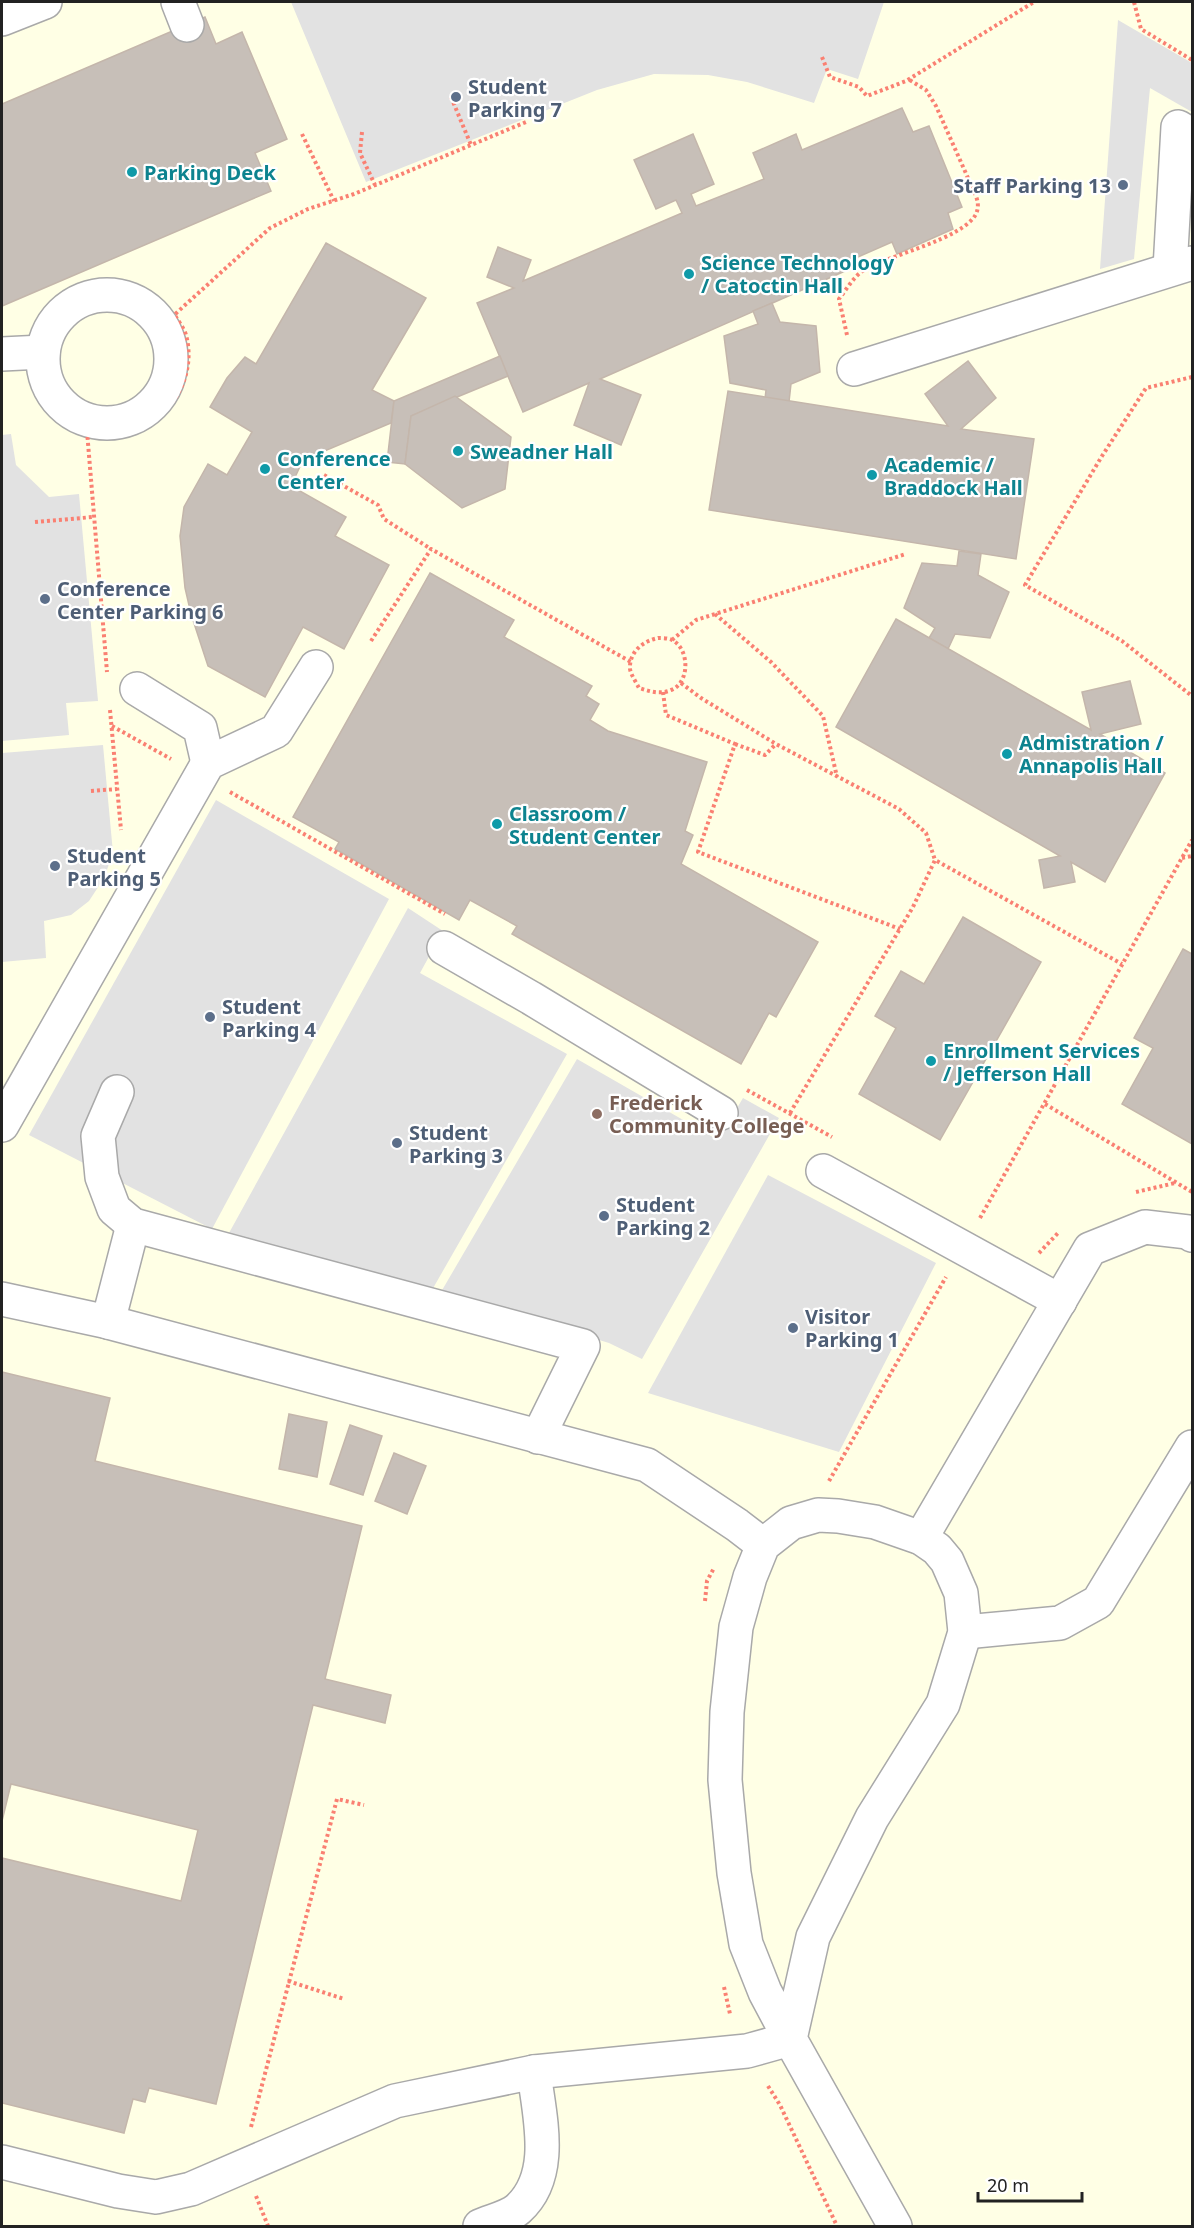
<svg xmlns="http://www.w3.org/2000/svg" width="1194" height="2228" font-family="'Noto Sans',sans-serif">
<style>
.education{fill:#ffffe5}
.parking{fill:#e2e2e2}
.building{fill:#c7bfb8;stroke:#c4b6ab;stroke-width:1.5}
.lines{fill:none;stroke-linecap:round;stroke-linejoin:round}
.minor-casing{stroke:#a9a9a9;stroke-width:36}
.path{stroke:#fa8072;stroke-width:4;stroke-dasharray:3 3;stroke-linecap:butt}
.minor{stroke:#fff;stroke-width:33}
.service-dot{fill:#5c6f8a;stroke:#fff;stroke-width:2}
.culture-dot{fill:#0f9aa8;stroke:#fff;stroke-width:2}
.education-dot{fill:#8d6e63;stroke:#fff;stroke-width:2}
.labels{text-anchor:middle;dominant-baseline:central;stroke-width:4.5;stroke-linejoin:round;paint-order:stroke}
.service-label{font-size:20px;font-weight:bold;fill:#4e5e75;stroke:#fff;text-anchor:start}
.culture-label{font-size:20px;font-weight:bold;fill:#0d838f;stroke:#fff;text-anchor:start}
.education-label{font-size:20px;font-weight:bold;fill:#785e54;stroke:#fff;text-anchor:start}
</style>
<rect width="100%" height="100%" fill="#f2efe9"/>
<rect class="education" x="2" y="2" width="1190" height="2224"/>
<g class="parking">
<polygon points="291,2 884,2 858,79 827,69 814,103 747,82 708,75 654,74 597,90 366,182"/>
<polygon points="1118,20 1192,63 1192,112 1150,88 1134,259 1100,269"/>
<polygon points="11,434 16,465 49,497 79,494 98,701 66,703 69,735 2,741 2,435"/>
<polygon points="103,745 113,853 104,878 89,901 71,915 44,921 46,958 2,962 2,753"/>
<polygon points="216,800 389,899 212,1229 29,1135"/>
<polygon points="408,908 443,931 420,973 567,1054 432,1290 229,1233"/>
<polygon points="577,1059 718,1140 743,1098 779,1118 642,1359 609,1343 441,1292"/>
<polygon points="768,1175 936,1263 839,1452 648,1393"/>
</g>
<g class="building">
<polygon points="205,17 216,44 242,32 287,139 255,153 271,191 2,306 2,104"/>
<polygon points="902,108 913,132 929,126 962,207 948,213 953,229 897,254 892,242 842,264 845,271 600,379 641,395 621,445 574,425 589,383 523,412 477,303 514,288 487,277 498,247 531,260 523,281 682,213 676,200 656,209 634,160 693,134 714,184 691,194 696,206 764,179 753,153 796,134 802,150"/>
<polygon points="326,243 426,298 372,390 394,401 391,423 303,460 291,486 346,517 335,536 389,565 344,649 303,627 265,697 208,666 191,614 185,588 180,536 184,507 208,464 227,475 252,432 210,407 227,378 245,357 256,364"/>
<polygon points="772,303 780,322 816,326 820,372 791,384 789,402 765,399 766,390 730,383 724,336 758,324 753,311"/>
<polygon points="500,356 508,376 411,416 405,464 387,462 394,401"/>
<polygon points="968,361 996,398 961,429 1034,439 1016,559 709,510 728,391 948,426 925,394"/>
<polygon points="455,396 511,437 505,489 462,508 405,464 411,416"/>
<polygon points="959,551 981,554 978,575 1009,592 990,638 955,634 948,649 929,638 935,628 904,608 922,563 957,566"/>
<polygon points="430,573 514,620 504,637 592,686 586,696 599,704 590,720 608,731 707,762 685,831 693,835 681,864 818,942 776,1017 769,1013 741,1064 512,934 517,926 470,900 459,920 335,849 339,842 293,817"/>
<polygon points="896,619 1091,730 1082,692 1130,681 1141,724 1100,734 1165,773 1105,882 1071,862 1075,882 1044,888 1039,860 1060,856 836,727"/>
<polygon points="963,917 1041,962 940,1140 859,1094 896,1028 875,1016 901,971 924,984"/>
<polygon points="1183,949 1192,954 1192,1144 1122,1104 1153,1048 1134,1038"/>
<polygon points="2,1372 110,1398 95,1461 362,1526 325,1679 391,1695 385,1723 313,1705 216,2104 149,2088 145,2102 133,2099 124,2133 2,2103 2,1858 181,1901 198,1830 11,1784 2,1821"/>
<polygon points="289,1414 327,1422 317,1477 279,1469"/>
<polygon points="350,1425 382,1436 363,1495 330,1484"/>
<polygon points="394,1453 426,1466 407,1514 375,1501"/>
</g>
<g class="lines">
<g class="minor-casing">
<g id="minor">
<polyline points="178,2 187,25"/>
<polyline points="2,19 45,2"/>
<polyline points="1170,269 1178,127 1192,135"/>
<circle cx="107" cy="359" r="64"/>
<polyline points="2,354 43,352"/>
<polyline points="854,369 1192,263"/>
<polyline points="137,689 200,728 208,763"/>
<polyline points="444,948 531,998 721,1113"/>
<polyline points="117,1092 98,1136 102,1177 114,1209 133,1225 583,1346 538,1437"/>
<polyline points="2,1125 208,763 276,731 316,667"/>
<polyline points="823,1171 1060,1301"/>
<polyline points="2,1299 108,1322 647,1465 737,1525 763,1545"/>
<polyline points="108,1322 133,1225"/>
<polyline points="921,1538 1090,1249 1145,1227 1188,1232 1192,1235"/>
<polyline points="965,1632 1060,1623 1098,1602 1192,1447"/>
<polyline points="790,2039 813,1937 872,1818 943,1704 965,1632 961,1593 947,1561 937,1549 921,1538 875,1522 838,1516 818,1515 791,1523 763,1545 750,1577 736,1627 727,1712 725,1780 734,1873 746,1944 765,1992 790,2039 895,2226"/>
<polyline points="2,2162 118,2191 156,2197 191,2189 395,2101 534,2072 747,2051 790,2039"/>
<path d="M480 2226C491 2221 509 2217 518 2209 556 2175 539 2115 534 2072"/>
</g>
</g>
<g class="path">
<polyline points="1134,2 1141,29 1192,60"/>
<polyline points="822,57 830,77 859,87 867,96 906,81 1034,2"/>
<polyline points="451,97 471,145"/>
<polyline points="362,132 360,153 375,185"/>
<polyline points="302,134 334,201"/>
<polyline points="162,326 270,228 308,209 354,194 526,122"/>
<path d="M847 335 839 299C846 290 854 276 864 270 889 255 963 239 976 214 979 207 978 202 976 196L936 106 926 90 908 79"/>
<polyline points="1192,377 1146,388 1102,456 1025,585 1122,641 1192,696"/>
<polyline points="86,419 107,672"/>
<path d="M86 431C98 432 112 435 123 433 167 425 198 379 186 335 184 328 178 321 175 315"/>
<polyline points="324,475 378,505 384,519 431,549"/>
<polyline points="35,522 93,517"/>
<polyline points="715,614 771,662 823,716 837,777"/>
<path d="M658 638C662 638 668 638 672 640 690 649 690 683 671 690 660 695 649 691 639 688 636 682 631 675 630 669 629 652 643 641 658 638Z"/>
<polyline points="672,640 696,620 906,554"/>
<polyline points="371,641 431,549 631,662"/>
<polyline points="681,683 701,698 776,744 899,809 926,833 935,860"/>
<polyline points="663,692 666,715 735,744 698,852 900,929"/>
<polyline points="110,710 121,830"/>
<polyline points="112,726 171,759"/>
<polyline points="735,744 765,755 776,744"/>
<polyline points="91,791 117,789"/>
<polyline points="230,792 445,914"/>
<polyline points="1182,858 1192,856"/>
<polyline points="747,1090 832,1137"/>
<polyline points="1045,1104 1192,1192"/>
<polyline points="790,1113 913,907 935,860 1122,964"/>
<polyline points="1136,1192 1175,1183"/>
<polyline points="980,1218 1192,840"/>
<polyline points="1039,1253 1059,1232"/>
<polyline points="829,1481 946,1277"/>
<polyline points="705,1601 707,1581 714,1568"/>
<polyline points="288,1981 344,1999"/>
<polyline points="724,1987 730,2014"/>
<polyline points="768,2086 780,2105 837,2226"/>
<polyline points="251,2127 337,1799 364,1805"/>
<polyline points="256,2196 268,2226"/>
</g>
<use href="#minor" class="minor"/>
</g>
<g class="service-dot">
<circle cx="456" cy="97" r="6"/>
<circle cx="1123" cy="185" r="6"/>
<circle cx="45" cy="599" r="6"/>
<circle cx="55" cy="866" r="6"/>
<circle cx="210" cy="1017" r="6"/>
<circle cx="397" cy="1143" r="6"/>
<circle cx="604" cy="1216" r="6"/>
<circle cx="793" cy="1328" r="6"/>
</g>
<g class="culture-dot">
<circle cx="132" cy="172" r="6"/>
<circle cx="689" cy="274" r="6"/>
<circle cx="458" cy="451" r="6"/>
<circle cx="265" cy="469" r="6"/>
<circle cx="872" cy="475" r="6"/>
<circle cx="1007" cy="754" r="6"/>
<circle cx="497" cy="824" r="6"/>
<circle cx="931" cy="1061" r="6"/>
</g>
<circle class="education-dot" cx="597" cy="1114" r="6"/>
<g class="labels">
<g class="service-label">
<text x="468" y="86">Student<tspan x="468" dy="23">Parking 7</tspan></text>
<text x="1111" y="185" text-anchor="end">Staff Parking 13</text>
<text x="57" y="588">Conference<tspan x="57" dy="23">Center Parking 6</tspan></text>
<text x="67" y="855">Student<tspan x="67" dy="23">Parking 5</tspan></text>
<text x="222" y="1006">Student<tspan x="222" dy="23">Parking 4</tspan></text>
<text x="409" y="1132">Student<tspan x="409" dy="23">Parking 3</tspan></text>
<text x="616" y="1204">Student<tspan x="616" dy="23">Parking 2</tspan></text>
<text x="805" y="1316">Visitor<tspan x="805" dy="23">Parking 1</tspan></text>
</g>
<g class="culture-label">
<text x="144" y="172">Parking Deck</text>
<text x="701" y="262">Science Technology<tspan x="701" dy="23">/ Catoctin Hall</tspan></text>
<text x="470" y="451">Sweadner Hall</text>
<text x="277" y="458">Conference<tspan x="277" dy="23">Center</tspan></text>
<text x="884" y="464">Academic /<tspan x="884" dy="23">Braddock Hall</tspan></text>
<text x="1019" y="742">Admistration /<tspan x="1019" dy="23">Annapolis Hall</tspan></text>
<text x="509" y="813">Classroom /<tspan x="509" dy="23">Student Center</tspan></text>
<text x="943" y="1050">Enrollment Services<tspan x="943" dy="23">/ Jefferson Hall</tspan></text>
</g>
<g class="education-label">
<text x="609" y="1102">Frederick<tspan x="609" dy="23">Community College</tspan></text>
</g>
</g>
<rect width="1194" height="2228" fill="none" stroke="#222222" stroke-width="6"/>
<path d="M978 2192v9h104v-9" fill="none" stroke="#222222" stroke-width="3"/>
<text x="987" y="2192" font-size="18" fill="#222222" stroke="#ffffff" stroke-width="4.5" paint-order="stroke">20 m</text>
</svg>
